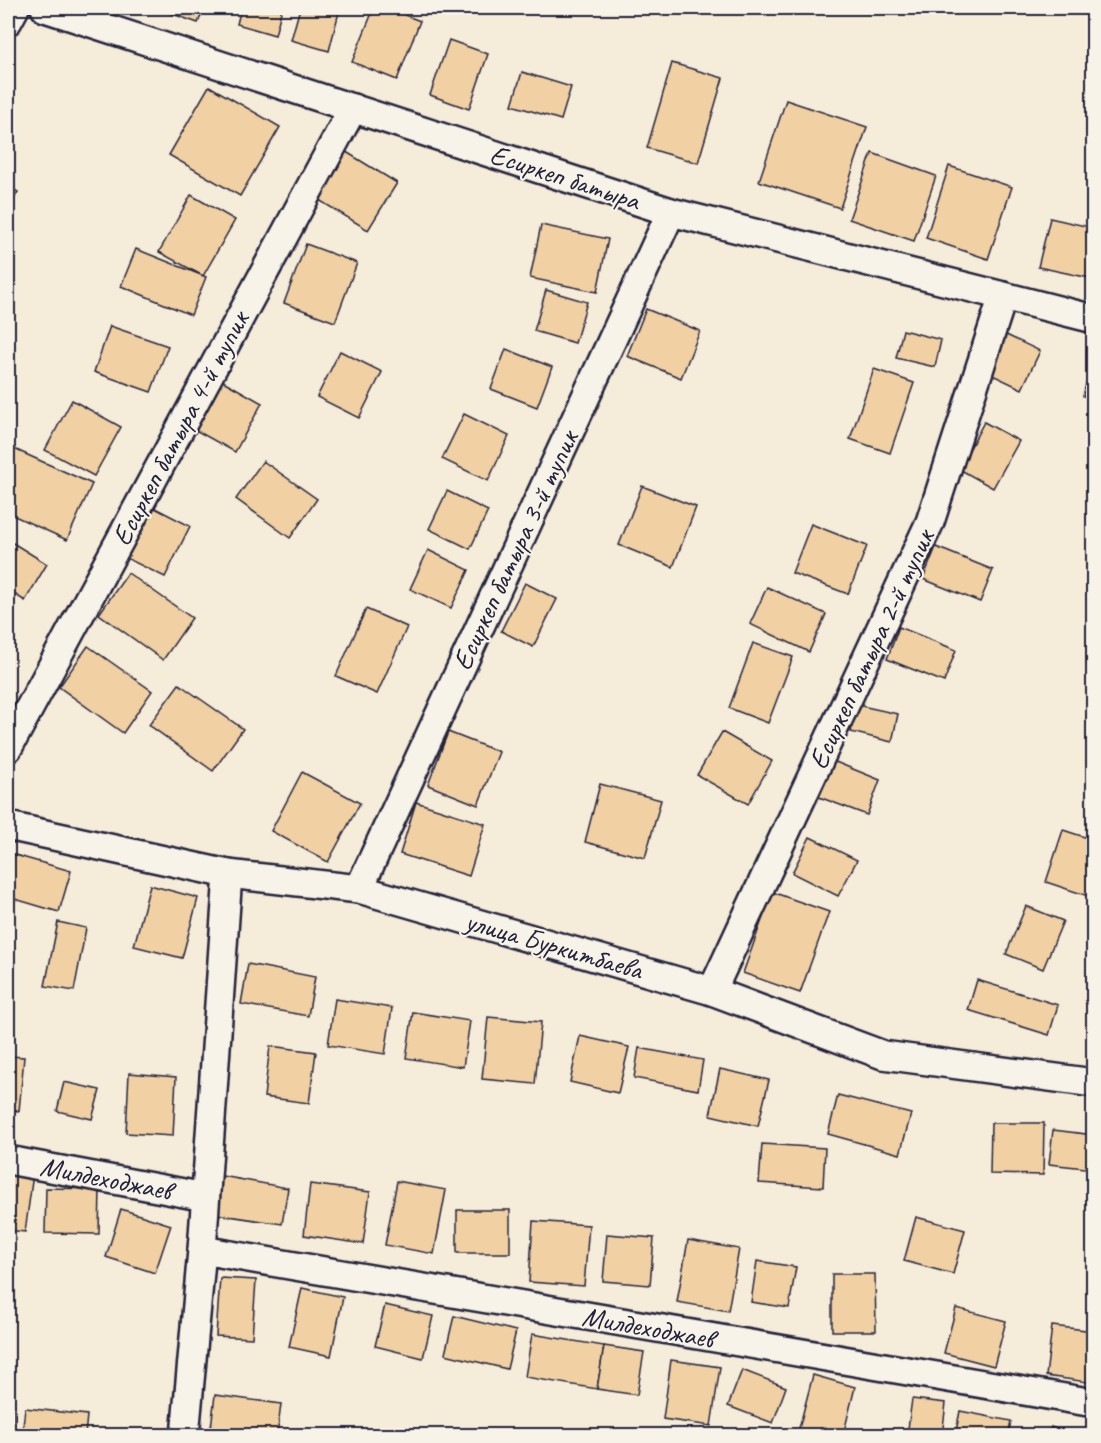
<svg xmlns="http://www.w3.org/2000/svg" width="1101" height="1443" font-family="Caveat,sans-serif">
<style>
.building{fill:#f1d1a3;stroke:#22223b;stroke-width:1.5}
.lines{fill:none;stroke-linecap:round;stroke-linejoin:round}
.street-casing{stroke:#22223b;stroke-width:32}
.street{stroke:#f7f3e8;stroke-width:27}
.labels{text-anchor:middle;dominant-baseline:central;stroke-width:4.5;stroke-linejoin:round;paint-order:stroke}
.street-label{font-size:28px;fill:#22223b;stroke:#f7f3e8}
</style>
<rect width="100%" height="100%" fill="#f6ecda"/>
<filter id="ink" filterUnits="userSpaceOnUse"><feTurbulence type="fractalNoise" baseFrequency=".0167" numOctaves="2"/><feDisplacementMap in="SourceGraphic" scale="12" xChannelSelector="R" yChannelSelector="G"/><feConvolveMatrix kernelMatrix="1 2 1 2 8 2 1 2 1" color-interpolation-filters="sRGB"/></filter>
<g filter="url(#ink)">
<g class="building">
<polygon points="156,8 204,8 198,23"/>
<polygon points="241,8 282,8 275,35 237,24"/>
<polygon points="300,8 340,8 329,51 291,40"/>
<polygon points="374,8 387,8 420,21 397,80 352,62"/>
<polygon points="449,40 488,54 469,109 430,95"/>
<polygon points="672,63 723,78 698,163 647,148"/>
<polygon points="522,72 571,87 561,120 512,105"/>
<polygon points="209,86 280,127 240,196 169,155"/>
<polygon points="786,100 867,127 840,208 759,181"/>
<polygon points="343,150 397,183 368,230 314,197"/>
<polygon points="872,153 936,176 914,241 849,219"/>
<polygon points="949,166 1012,187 988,259 926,238"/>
<polygon points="8,186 18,192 8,209"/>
<polygon points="191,195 235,220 203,276 159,252"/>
<polygon points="1050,218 1094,228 1094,264 1090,278 1038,267"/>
<polygon points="541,225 608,239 597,292 530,278"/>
<polygon points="306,244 357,263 335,322 284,303"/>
<polygon points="136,249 206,277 191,315 121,286"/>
<polygon points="546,290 587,302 575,343 534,331"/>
<polygon points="646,309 700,331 681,378 627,356"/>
<polygon points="110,326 168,346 151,392 94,372"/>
<polygon points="903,330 941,340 935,367 896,358"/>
<polygon points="1000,332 1040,351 1022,389 982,370"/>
<polygon points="506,349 552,367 537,407 491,389"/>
<polygon points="340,351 382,372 359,418 317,397"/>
<polygon points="1094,351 1094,399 1083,396"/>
<polygon points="874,369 914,383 890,453 850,439"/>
<polygon points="216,377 262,403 235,452 188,426"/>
<polygon points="72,400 121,427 94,476 45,450"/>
<polygon points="464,414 509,436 488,481 442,459"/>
<polygon points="984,422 1019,441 993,488 959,469"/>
<polygon points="12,448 92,484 67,540 8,513 8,459"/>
<polygon points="263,461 317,499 290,538 236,499"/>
<polygon points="642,486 696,507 673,567 619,545"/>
<polygon points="447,491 488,511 470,549 429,529"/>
<polygon points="151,506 190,526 165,577 126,558"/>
<polygon points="811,524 867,546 848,594 792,573"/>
<polygon points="8,540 47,564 25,601 8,590"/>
<polygon points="936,547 993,570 980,602 923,579"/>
<polygon points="428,550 469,570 451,608 410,589"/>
<polygon points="128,573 192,618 163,660 99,614"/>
<polygon points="525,583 557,599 533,647 501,631"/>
<polygon points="767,587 826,614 809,652 750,624"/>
<polygon points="366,609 407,627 377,694 336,676"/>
<polygon points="899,627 956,650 944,682 887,659"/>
<polygon points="753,643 793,657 768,723 729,708"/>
<polygon points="88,646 152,691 123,733 59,687"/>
<polygon points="179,684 243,729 213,771 149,725"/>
<polygon points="857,705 898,714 892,742 851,732"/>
<polygon points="448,732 499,752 478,805 428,785"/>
<polygon points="722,732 772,761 748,804 697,775"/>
<polygon points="833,761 880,780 867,815 819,797"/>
<polygon points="302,772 360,803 328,862 271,831"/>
<polygon points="600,784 661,800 645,858 585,842"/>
<polygon points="416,802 485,824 469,876 400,854"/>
<polygon points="1063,830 1094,840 1094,898 1046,882"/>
<polygon points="810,837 857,860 838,896 792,873"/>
<polygon points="8,853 71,871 59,912 8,897"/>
<polygon points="150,885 198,898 182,958 134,946"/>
<polygon points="772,892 829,912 800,993 743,973"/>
<polygon points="1026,906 1063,921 1043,969 1006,954"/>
<polygon points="58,922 86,928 74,991 45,986"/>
<polygon points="248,964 315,977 308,1016 241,1004"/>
<polygon points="977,980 1058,1005 1049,1035 968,1010"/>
<polygon points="335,999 392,1008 385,1054 328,1045"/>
<polygon points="413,1012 470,1021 463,1067 406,1058"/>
<polygon points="488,1017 541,1022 535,1084 482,1079"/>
<polygon points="580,1036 629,1047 618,1093 570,1082"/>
<polygon points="270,1046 316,1052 309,1103 264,1097"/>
<polygon points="639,1048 703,1060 698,1090 634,1078"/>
<polygon points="8,1056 24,1057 19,1111 8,1110"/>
<polygon points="720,1069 769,1080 758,1126 710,1115"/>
<polygon points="129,1073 176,1077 173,1136 126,1133"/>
<polygon points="64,1082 100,1090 92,1119 57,1111"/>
<polygon points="838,1095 911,1114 900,1154 828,1134"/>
<polygon points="991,1123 1044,1123 1043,1175 990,1174"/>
<polygon points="1053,1130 1094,1135 1094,1169 1049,1164"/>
<polygon points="762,1144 825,1148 823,1187 759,1183"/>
<polygon points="8,1170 33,1174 25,1232 8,1230"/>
<polygon points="222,1176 288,1188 282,1224 216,1214"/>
<polygon points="397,1181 446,1190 434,1254 385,1245"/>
<polygon points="310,1184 370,1192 363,1244 304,1235"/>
<polygon points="46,1188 100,1189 99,1234 45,1233"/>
<polygon points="121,1209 171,1225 155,1273 106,1257"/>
<rect x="457" y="1210" width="53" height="43"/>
<polygon points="916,1217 965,1230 953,1274 904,1261"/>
<polygon points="533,1221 589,1225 584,1286 529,1282"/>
<polygon points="607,1234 654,1238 650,1285 603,1281"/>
<polygon points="688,1240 739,1249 728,1311 677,1302"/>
<polygon points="757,1261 796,1267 789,1308 751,1302"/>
<polygon points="832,1274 875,1274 876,1331 832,1331"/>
<polygon points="220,1278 256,1280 252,1338 216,1336"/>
<polygon points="302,1288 343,1297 331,1356 289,1347"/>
<polygon points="385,1305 433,1316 423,1358 375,1346"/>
<polygon points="956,1308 1006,1321 994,1366 944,1353"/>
<polygon points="454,1316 516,1331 507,1369 445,1354"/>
<polygon points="1052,1326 1094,1331 1094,1383 1046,1376"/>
<polygon points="532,1334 604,1346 597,1389 525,1377"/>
<polygon points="604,1346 644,1352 637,1395 597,1389"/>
<polygon points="671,1360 720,1367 711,1426 663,1419"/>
<polygon points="742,1370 786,1387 773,1423 728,1406"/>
<polygon points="813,1375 855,1387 843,1436 797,1436"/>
<polygon points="215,1395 281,1404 277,1436 210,1436"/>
<rect x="8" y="1398" width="5" height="38"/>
<polygon points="912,1399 946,1403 942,1436 907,1436"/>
<polygon points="25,1408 87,1415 85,1436 22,1436"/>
<polygon points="960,1411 1011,1421 1008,1436 955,1436"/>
<polygon points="1051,1427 1076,1436 1047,1436"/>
<polygon points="119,1430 157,1431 157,1436 119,1436"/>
</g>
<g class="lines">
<g class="street-casing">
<g id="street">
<polyline points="45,8 671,212 1094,319"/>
<polyline points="8,21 15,8"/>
<polyline points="8,748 353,108"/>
<polyline points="8,826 228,874 359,889 712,991 883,1055 1094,1083"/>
<polyline points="359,889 671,212"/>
<polyline points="712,991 930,522 1003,296"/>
<polyline points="8,1160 205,1197"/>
<polyline points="202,1250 1094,1403"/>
<polyline points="185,1436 202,1250 228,874"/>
</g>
</g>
<use href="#street" class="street"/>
</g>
</g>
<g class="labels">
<g class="street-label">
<text transform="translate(565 177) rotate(18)">Есиркеп батыра</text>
<text transform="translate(180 428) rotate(-62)">Есиркеп батыра 4-й тупик</text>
<text transform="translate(515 550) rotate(-65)">Есиркеп батыра 3-й тупик</text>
<text transform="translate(871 649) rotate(-65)">Есиркеп батыра 2-й тупик</text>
<text transform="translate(554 945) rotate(16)">улица Буркитбаева</text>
<text transform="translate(106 1178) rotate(11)">Милдеходжаев</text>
<text transform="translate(648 1327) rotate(10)">Милдеходжаев</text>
</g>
</g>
<rect width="1101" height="1443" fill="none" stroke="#f7f3e8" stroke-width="30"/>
<rect x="15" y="15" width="1071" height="1413" fill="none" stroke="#22223b" stroke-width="2" filter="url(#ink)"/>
</svg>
